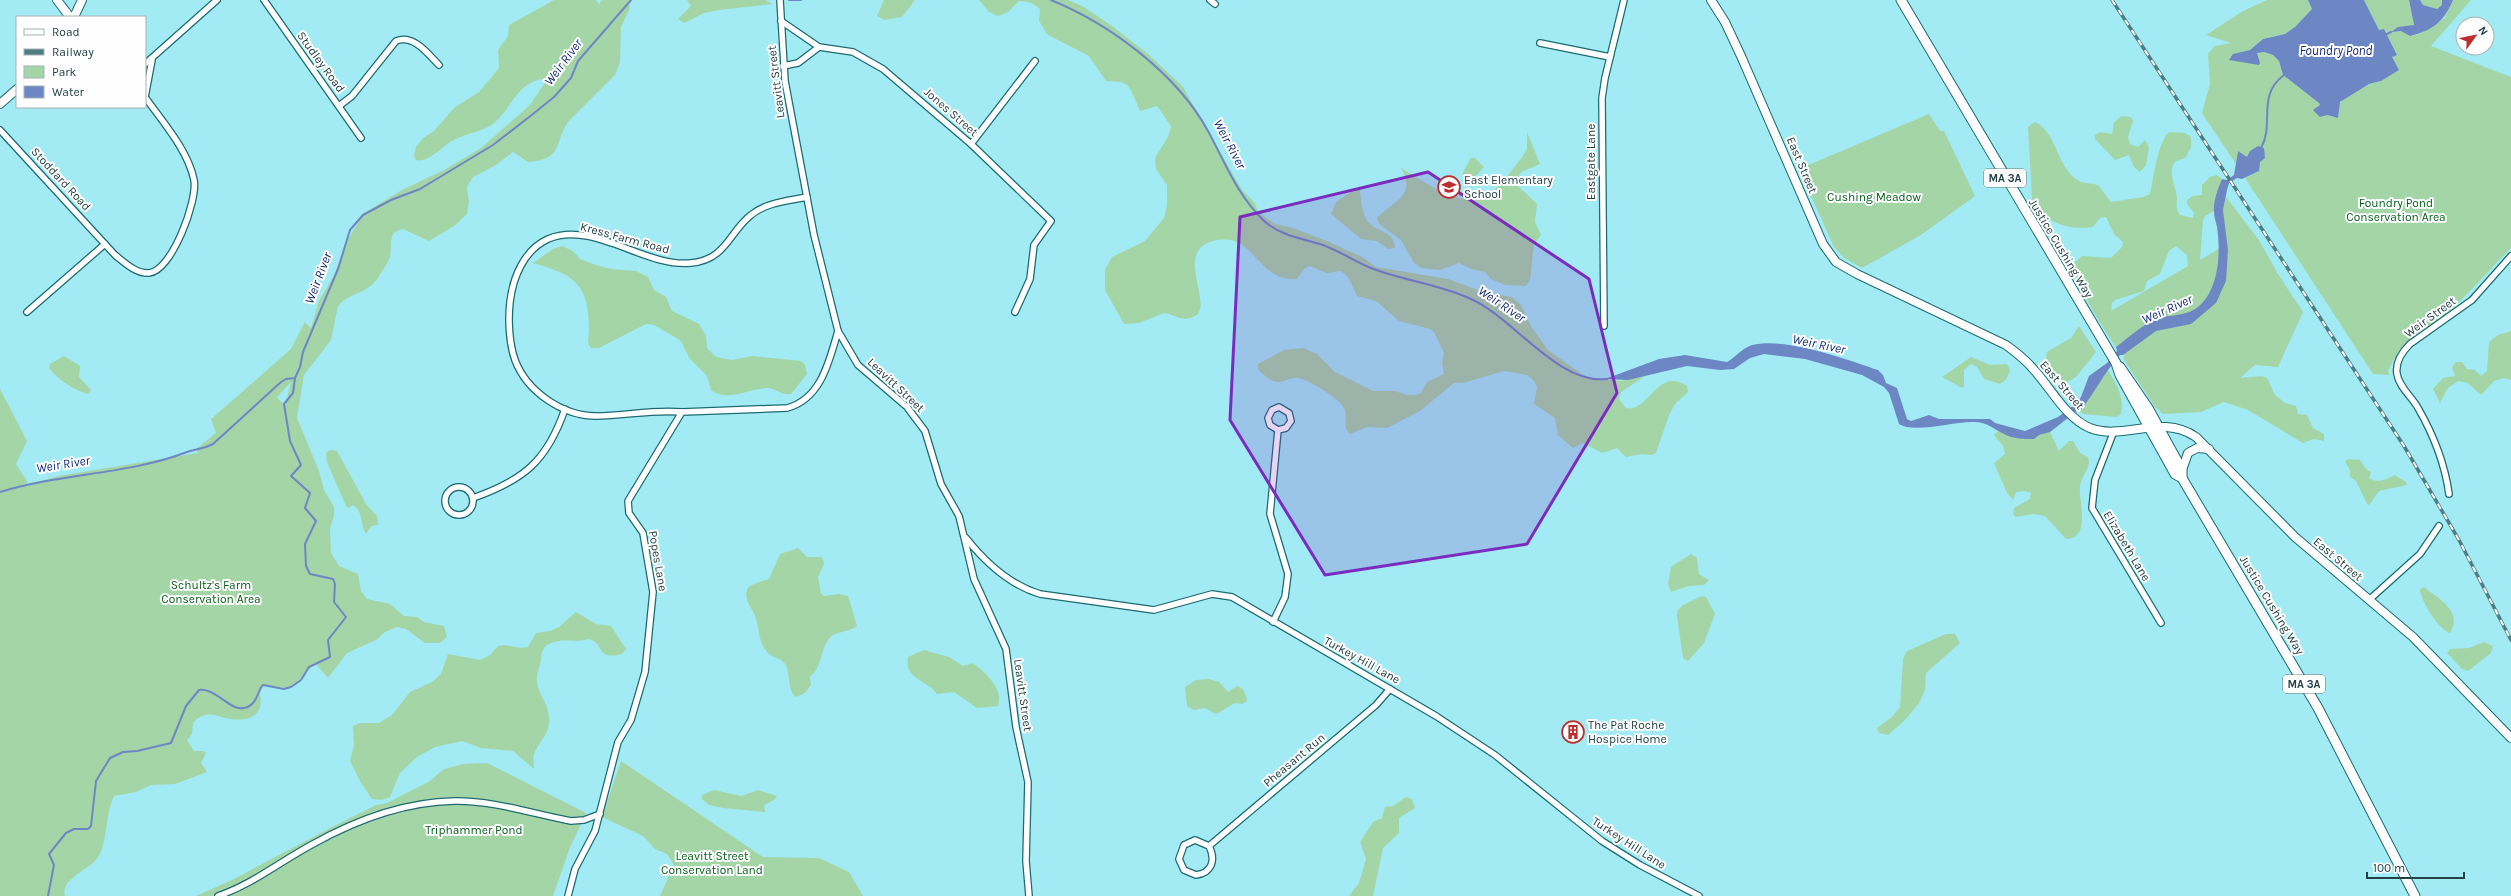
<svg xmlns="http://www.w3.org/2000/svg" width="2511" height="896" font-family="Karla,sans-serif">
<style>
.green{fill:#a4d5a6;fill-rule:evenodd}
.water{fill:#6d87c5}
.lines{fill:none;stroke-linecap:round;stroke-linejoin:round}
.stream{stroke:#6d87c5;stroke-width:2}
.street-casing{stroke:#1c6a72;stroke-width:8}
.secondary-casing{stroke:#1c6a72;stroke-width:10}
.primary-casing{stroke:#1c6a72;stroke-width:11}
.street{stroke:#fff;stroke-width:5.5}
.secondary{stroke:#fff;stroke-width:8}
.primary{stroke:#fff;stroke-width:9}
.rail-casing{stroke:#507d83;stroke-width:3.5}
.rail{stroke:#fefefe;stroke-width:2;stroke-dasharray:6;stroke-linecap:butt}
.marked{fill:#7b2cbf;fill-opacity:0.2;stroke:#7b2cbf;stroke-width:3;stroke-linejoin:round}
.labels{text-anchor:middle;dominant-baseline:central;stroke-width:4;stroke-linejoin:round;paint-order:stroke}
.shield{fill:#fefefe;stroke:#657a7c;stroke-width:1}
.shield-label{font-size:11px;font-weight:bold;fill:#234145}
.street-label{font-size:12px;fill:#234145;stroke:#fefefe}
.poi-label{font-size:12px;fill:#234145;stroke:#fefefe;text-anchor:start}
.park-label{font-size:12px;fill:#08621d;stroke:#fefefe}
.water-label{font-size:13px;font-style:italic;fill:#142b74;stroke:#fefefe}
</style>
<rect width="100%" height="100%" fill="#a2ebf4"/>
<g class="green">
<path d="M554 0H596L599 4 602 0H629L630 8 621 27 620 62 615 75 568 122C554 143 563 160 528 162L513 152 496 165 473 177 467 187 469 202 467 214 454 226 429 241 403 229C386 232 393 246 390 256 389 262 384 268 381 273 368 296 351 291 338 306L331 340 304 375 297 418 319 471 324 490 334 507V515L330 528 331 553 339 566 358 574 361 591 367 599 390 604 404 616 417 617 424 622 444 626 447 637 440 643H425L406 629 397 627 385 632 376 640 347 653 328 678 316 664C304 669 301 683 288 688L263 685 259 692C266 713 251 722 231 719 222 718 214 713 206 715 200 716 196 719 193 723L192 734 187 740 194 751H203L206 753 201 763 207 772 175 784 151 785 136 792 114 796C104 815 109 846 95 861 87 870 60 880 65 896H0V389L27 441 16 464 28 483 10 489 59 476 198 453 196 449 216 433 211 419 291 349 305 322 311 328 319 301 333 277 350 236 364 213 402 190 444 170 481 148 530 105 544 84 542 79C515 85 512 108 495 122 483 133 464 133 450 142 442 148 427 163 416 160L414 156 416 147 423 138 434 131 454 108 479 92 495 73 499 68 498 50 508 36 509 25ZM291 382 285 406 277 397Z"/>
<polygon points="687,0 766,0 772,4 719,10 704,13 684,23 678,19 691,6"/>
<polygon points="884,0 915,0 902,17 885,20 877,16"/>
<path d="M979 0H1068L1084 7 1112 26 1148 54 1183 87 1242 190 1255 203 1258 212 1275 224 1293 228 1327 241 1364 258 1376 267 1448 279 1486 293 1512 297 1521 305 1531 326 1548 350 1586 377 1620 381 1645 376 1621 392 1619 399 1626 408C1649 413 1657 366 1687 386L1688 392 1675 404 1669 415 1656 453 1652 455 1641 454 1626 457 1617 448 1602 453 1583 443 1573 448 1558 435 1555 418 1534 404 1537 387 1534 381 1527 375 1504 371 1463 383H1454L1420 411 1387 428 1367 427 1350 434C1341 426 1349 418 1344 408 1340 399 1312 382 1302 379 1287 373 1282 392 1263 374 1259 371 1257 368 1258 364L1284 350 1304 348 1317 354 1335 372 1373 391H1395L1407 395H1416L1421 393 1427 382 1444 374 1442 363 1444 353 1434 332 1430 329 1399 321 1376 301 1357 296 1348 277 1341 271 1327 273 1309 266 1304 269 1297 279C1255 282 1256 230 1213 241 1170 253 1221 312 1190 318 1180 321 1174 314 1164 313L1139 323 1124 324 1105 290V270L1112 257 1145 241 1164 218 1167 205V185L1156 169 1155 158 1168 137 1171 126 1157 106 1140 111 1131 90 1127 85 1121 82 1106 81 1089 56 1048 35 1039 21 1040 9C1033 3 1028 1 1019 1L1008 12 998 16 989 12Z"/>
<path d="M2267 0H2308L2312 9 2295 27 2285 34 2263 39 2250 50 2233 54 2260 63 2257 53 2264 52 2273 55 2279 61 2283 75 2319 103 2327 115 2336 118 2339 113 2338 107C2344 94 2367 84 2381 81L2392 57 2397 54 2384 29 2379 30 2364 0H2409L2414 25 2394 33 2401 31 2417 35 2445 18 2453 0H2471L2431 46 2511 77V248C2489 270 2468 296 2443 316 2416 336 2403 338 2388 371L2389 375 2373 374 2245 178 2259 171 2238 151 2236 164 2202 113 2210 84 2208 54 2215 46 2231 43 2206 35 2243 11Z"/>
<polygon points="2420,0 2442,0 2442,5 2437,9 2423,5"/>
<polygon points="1929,114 1940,131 1944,131 1975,196 1921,235 1862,268 1844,258 1834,247 1799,169"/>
<polygon points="2122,116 2131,117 2133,121 2128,137 2130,144 2138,147 2145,140 2149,147 2146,165 2140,172 2134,167 2129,155 2115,160 2095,139 2095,135 2100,132 2112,134 2114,122"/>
<path d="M2035 122C2058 133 2056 168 2079 181 2085 184 2092 183 2098 185L2111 202 2143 197 2150 194C2154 177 2157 144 2169 132L2185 133 2191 137V147L2186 157C2183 160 2178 159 2175 162 2167 172 2176 187 2177 197 2177 205 2175 208 2180 215L2193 218 2194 213 2187 204V200L2193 196 2202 195V185L2210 177 2217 175 2222 179 2214 211 2205 216 2203 221 2200 260 2227 244 2223 210 2226 197 2259 240 2278 274 2303 312 2278 367 2255 365 2240 378 2262 376 2267 378 2275 395 2285 403 2296 406 2298 414 2307 415 2313 428 2324 434V441L2314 439 2303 443 2248 410 2224 402 2201 412 2163 414 2155 407 2124 360V354L2118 345 2116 347C2105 330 2071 281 2075 262L2082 256 2111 258 2122 247 2123 242 2114 234 2106 217 2100 218 2093 227C2072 231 2039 222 2032 199L2028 127ZM2176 246 2187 255 2188 266 2111 311 2112 303 2115 300 2144 291 2147 281 2160 274 2169 251Z"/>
<path d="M1527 132 1540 164 1521 172 1515 183 1537 204 1535 222 1541 235 1534 245 1530 280 1526 286 1505 285 1491 279 1485 272 1471 269 1459 263 1440 270 1421 268 1414 263 1401 240 1379 224 1377 218C1394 200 1417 197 1401 168 1425 181 1463 213 1491 193 1503 184 1513 168 1523 156L1527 149Z"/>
<polygon points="1471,158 1475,158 1484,167 1477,175 1469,178 1462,174"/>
<path d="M1360 186C1360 197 1362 215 1369 223 1378 232 1395 232 1395 248L1388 249 1377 241 1361 239 1331 214 1336 202Z"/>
<path d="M562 246 573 251 580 259 596 265 611 269 636 271 648 277 654 290 666 297 672 311 699 324 706 336 707 348 716 357 732 360 752 356 801 361 805 365 807 374 791 394C782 396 777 389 768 388 749 388 727 403 711 390L707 376 690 359 680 340 654 325 646 324 599 348H591C586 342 589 337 589 330 589 284 575 275 533 263L553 249Z"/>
<polygon points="2079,326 2096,352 2076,377 2063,385 2045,363 2047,352 2071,338"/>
<polygon points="2511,331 2511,380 2504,378 2494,381 2481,395 2468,383 2458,381 2448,388 2440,403 2433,389 2443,378 2455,376 2452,367 2456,362 2462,362 2467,369 2475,370 2481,376 2487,371 2489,342 2498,335"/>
<path d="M64 356 80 366 79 377 91 390 88 394C74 390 58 380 49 368L50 364Z"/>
<path d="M1971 357 1990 365 2007 364 2010 370C2008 377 2006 381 2000 384L1984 379 1977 367 1971 364 1964 370V387L1962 388 1942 377Z"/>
<path d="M2108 370C2116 384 2125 397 2121 414L2117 417 2083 414 2080 411Z"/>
<path d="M1998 431 2006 435 2050 432 2059 451 2069 441H2073L2080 453 2088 457C2092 467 2081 476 2080 486 2078 500 2092 538 2066 539L2045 516 2033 514 2015 517 2013 514 2014 508 2030 499 2031 493 2025 491 2016 492 2013 500 2007 493 1994 463 2005 454 2003 446 1994 435Z"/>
<path d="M330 450 337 451 366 504 377 516 378 525 371 526 366 534C360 524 364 512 353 505L348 508 346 506 327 462 326 453Z"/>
<path d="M2349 459 2360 460 2366 469 2371 472 2369 478C2377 484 2387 479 2395 475L2406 482 2407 485 2379 491 2369 505 2367 504 2356 481 2350 477V470L2345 461Z"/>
<path d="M798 548 807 557H822L824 564 818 577 821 593 824 596 839 594 848 596 857 626C849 633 835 630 828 640 820 652 822 667 810 677L811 685 805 693 796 697C788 692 790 674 786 665 782 658 773 658 768 653 758 642 760 632 756 619 754 609 743 601 747 590 749 584 763 581 769 579L780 554Z"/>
<polygon points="1691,554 1697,558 1699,574 1709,580 1704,585 1689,586 1671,592 1668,584 1671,567"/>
<path d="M2424 587C2437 598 2464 611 2450 633 2439 630 2420 600 2420 589Z"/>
<polygon points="1702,596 1706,597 1715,614 1704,643 1688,661 1683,658 1677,616 1678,610 1683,605"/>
<path d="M576 612 596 624 611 626 626 649 622 654C595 661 605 643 589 639 575 643 564 638 551 643 543 646 541 652 541 660 540 667 536 673 537 681 538 697 551 703 549 724 547 737 538 743 534 754 533 758 534 764 534 769L513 751 481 748 462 741 435 747 417 757 400 773 390 797 382 800 372 799 361 783 350 761 354 745 353 726 360 723H379L392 715 410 692 432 682 441 674 448 654 480 660 490 655 498 646C510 643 515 650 528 647L536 633 550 631 559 627Z"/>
<polygon points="1946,634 1955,634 1960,643 1926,673 1925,690 1919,703 1905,720 1888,735 1879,733 1877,728 1892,717 1900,707 1903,659 1907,651"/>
<polygon points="2484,642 2493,646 2491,653 2468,671 2462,669 2447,653 2450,649 2469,648"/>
<path d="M924 650 949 657 963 666 973 663C986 673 1004 689 998 706L977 708 954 692 937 694C927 680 904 679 908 657Z"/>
<path d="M1209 679 1219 682 1228 692 1237 686C1243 687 1247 696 1247 701L1242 704 1235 703 1216 714 1205 708 1194 710 1187 706 1185 687 1196 680Z"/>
<polygon points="621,761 763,857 819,858 849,872 863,896 660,896 674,865 667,854 655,849 643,836 602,817"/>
<polygon points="487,763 586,813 569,850 553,896 196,896 232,880 332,827 376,805 387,803 430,781 444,769 463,764"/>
<polygon points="714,790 741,796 758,790 777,796 774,800 764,805 765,812 723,808 709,805 702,799 702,795"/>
<polygon points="1406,797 1412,799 1415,808 1399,818 1399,833 1383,848 1373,896 1349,896 1359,883 1366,859 1360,842 1373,822 1382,818 1385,807 1393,806"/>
</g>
<g class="water">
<polygon points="2308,0 2364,0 2379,30 2384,29 2397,55 2392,57 2399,70 2381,81 2369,84 2340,102 2338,118 2327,115 2320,117 2313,110 2320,105 2319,103 2283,75 2279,61 2273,55 2264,52 2257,53 2260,63 2259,65 2229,60 2233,54 2250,50 2263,39 2285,34 2295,27 2312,9"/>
<path d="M2409 0H2420L2423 5 2437 9 2442 5V0H2453C2444 22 2433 30 2410 36L2401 31 2391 32 2398 27 2414 25Z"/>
<path d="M2258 146 2264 148 2265 158 2260 162 2259 171 2242 179 2237 178 2229 183 2227 190 2223 210 2228 250 2226 281 2216 303 2191 324 2156 331 2123 355H2120C2104 372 2095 393 2080 411H2077L2050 432 2039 435 2034 439C2025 439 2013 439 2004 434 1993 429 1988 422 1974 422 1955 421 1914 434 1899 424L1889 393 1884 387 1862 375 1805 359 1764 354 1750 358 1734 369 1720 370 1687 366 1628 380 1605 379 1659 359 1685 355 1727 362C1736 357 1742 348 1752 345 1787 337 1846 359 1878 370L1883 375 1886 383 1897 388 1907 419 1911 421 1929 415 1939 419H1990L1995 423 2025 431 2058 417 2073 406 2081 397 2089 376 2107 363 2117 351 2116 347C2128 338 2141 326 2154 320 2168 314 2185 317 2198 307 2219 290 2221 252 2217 227 2216 222 2214 217 2214 212 2213 201 2218 189 2222 179L2227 180 2234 175 2238 151 2247 157 2250 151Z"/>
</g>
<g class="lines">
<g class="stream">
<polyline points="789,0 801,0"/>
<path d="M1051 0C1110 24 1177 74 1208 131 1225 162 1236 193 1263 220 1279 235 1300 238 1320 244 1338 250 1354 261 1371 268 1404 281 1439 284 1471 299 1514 318 1558 385 1607 379"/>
<polyline points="2385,35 2391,32"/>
<path d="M2261 148C2275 124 2256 96 2284 75"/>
<path d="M0 492C61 473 127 475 187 452 196 449 203 449 213 444L281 382 286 379 295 378 300 367 303 352 338 269 350 230 363 215 391 200 420 189 493 145 533 114 554 97 571 78 578 61 631 0"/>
<path d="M48 896 54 865 49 854 66 833 74 829H88L91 826 96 781 110 758 123 752 137 751 171 743 186 706 199 690C219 687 234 720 252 704 258 699 258 690 263 685L284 689 291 687 301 680 309 667 330 657 328 640 346 617 334 602 335 584 333 579 310 574 306 566 305 544 316 521 305 508 310 493 291 476 301 465 290 441 284 404 293 393 295 378"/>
</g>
<g class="street-casing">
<g id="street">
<polyline points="264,0 361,138"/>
<polyline points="780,0 785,81 814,235 838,331 858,365 907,407 925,431 941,484 959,516 974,579 1006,649 1016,727 1028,782 1026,861 1029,896"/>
<polyline points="1210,0 1215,4"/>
<polyline points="781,21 819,47"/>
<polyline points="1540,43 1610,57"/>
<polyline points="145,64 217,0"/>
<polyline points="783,66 798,63 819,47 853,52 883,69 971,144 1051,221 1034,245 1030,279 1015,312"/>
<polyline points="145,97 152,60"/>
<path d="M339 106 352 96 396 41C414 34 428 54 439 65"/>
<path d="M0 130 115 255C124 262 136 274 149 273 172 271 198 200 194 180 188 150 162 121 145 97"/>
<polyline points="971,144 1035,61"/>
<polyline points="27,312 105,244"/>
<polyline points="1604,326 1602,98 1605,78 1624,0"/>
<path d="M682 412C653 409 625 416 596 416 563 416 527 392 515 360 509 343 508 320 510 302 513 277 524 250 548 239 594 220 645 268 691 263 726 260 729 232 751 215 767 202 788 201 807 197"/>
<polyline points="2114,431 2095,480 2092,508 2161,623"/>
<circle cx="459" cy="501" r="14"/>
<path d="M2449 494C2445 465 2433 434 2418 408 2412 397 2399 387 2397 374 2395 362 2402 352 2410 344L2472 300 2511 256"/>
<path d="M473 498C524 480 547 461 565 409"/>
<path d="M966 538C985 562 1010 585 1040 594L1154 610 1212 594 1232 597 1436 716 1495 755 1602 841 1640 865 1699 896"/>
<polyline points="2369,600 2420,554 2439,526"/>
<polyline points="1273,622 1285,597 1288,574 1270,514 1278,430 1286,428 1291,421 1289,413 1279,407 1272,410 1268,418 1270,425 1278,430"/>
<path d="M1209 846 1195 840 1184 845 1179 859 1184 870 1196 875C1212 873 1216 860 1209 846L1376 705 1390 689"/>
<path d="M218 896C253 884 281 861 313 844 356 820 405 802 454 801 491 800 534 814 571 821L584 820 600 814"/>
<path d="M568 896 575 869 595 831 618 742 631 720 645 672 653 592 643 533 629 513 628 501 682 412 787 408C821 399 829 362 838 331"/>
</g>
</g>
<g class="secondary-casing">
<g id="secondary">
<polyline points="57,0 70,17"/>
<path d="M1711 0 1725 22 1741 56 1823 244 1836 262 1857 274 2006 345C2017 353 2027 361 2035 371 2052 390 2066 418 2090 428 2124 441 2161 413 2196 437L2295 537 2413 637 2511 738"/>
<polyline points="74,17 82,0"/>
<polyline points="0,104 17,89"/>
<polyline points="2182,470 2188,453 2197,448 2209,449"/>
</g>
</g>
<g class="primary-casing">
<g id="primary">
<polyline points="1901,0 2116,363 2120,375 2175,474 2182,478 2318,708 2415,896"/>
<polyline points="2120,367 2148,408 2182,470 2182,478"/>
</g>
</g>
<use href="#street" class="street"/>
<use href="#secondary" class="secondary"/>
<use href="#primary" class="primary"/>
<g class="rail-casing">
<polyline id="rail" points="2112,0 2404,446 2459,540 2511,640"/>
</g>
<use href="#rail" class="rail"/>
</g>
<path class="marked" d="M1428 172 1589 279 1617 393 1527 544 1325 575 1230 420 1240 217Z"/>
<defs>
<g id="school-ring" transform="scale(1.15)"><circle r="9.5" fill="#fefefe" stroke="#bc2d2d" stroke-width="1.5"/><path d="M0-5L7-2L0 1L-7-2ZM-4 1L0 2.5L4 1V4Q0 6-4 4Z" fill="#bc2d2d"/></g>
<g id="building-ring" transform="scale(1.15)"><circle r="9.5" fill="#fefefe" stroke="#bc2d2d" stroke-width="1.5"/><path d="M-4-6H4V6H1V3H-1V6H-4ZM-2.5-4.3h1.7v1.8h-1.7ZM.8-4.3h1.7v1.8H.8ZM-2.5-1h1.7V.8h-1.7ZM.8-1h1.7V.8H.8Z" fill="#bc2d2d"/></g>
</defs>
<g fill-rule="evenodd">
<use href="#school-ring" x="1449" y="187"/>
<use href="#building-ring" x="1573" y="732"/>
</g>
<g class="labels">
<g class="shield">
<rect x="1984" y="169" width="42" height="18" rx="3"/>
<rect x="2283" y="675" width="42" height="18" rx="3"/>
</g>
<g class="shield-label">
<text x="2005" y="178">MA 3A</text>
<text x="2304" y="684">MA 3A</text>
</g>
<g class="street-label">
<text transform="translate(321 62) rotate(54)">Studley Road</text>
<text transform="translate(776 82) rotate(-97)">Leavitt Street</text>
<text transform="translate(951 112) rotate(41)">Jones Street</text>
<text transform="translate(1591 162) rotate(-90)">Eastgate Lane</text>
<text transform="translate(1802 165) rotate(67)">East Street</text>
<text transform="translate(61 179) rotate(47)">Stoddard Road</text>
<text transform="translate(625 238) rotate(15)">Kress Farm Road</text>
<text transform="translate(2061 248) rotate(59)">Justice Cushing Way</text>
<text transform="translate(2430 317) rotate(-36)">Weir Street</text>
<text transform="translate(896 385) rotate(43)">Leavitt Street</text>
<text transform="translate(2062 385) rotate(49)">East Street</text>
<text transform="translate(2127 546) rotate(59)">Elizabeth Lane</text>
<text transform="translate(2338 559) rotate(40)">East Street</text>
<text transform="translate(658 561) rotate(80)">Popes Lane</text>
<text transform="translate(2272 605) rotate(59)">Justice Cushing Way</text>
<text transform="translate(1362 660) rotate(29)">Turkey Hill Lane</text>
<text transform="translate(1023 695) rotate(82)">Leavitt Street</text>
<text transform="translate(1294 760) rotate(-40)">Pheasant Run</text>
<text transform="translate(1629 843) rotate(33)">Turkey Hill Lane</text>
</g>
<g class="poi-label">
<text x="1464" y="180">East Elementary<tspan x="1464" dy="14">School</tspan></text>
<text x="1588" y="725">The Pat Roche<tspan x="1588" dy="14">Hospice Home</tspan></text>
</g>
<g class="park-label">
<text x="1874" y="197">Cushing Meadow</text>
<text x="2396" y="203">Foundry Pond<tspan x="2396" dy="14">Conservation Area</tspan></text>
<text x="211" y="585">Schultz's Farm<tspan x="211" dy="14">Conservation Area</tspan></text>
<text x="474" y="830">Triphammer Pond</text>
<text x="712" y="856">Leavitt Street<tspan x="712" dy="14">Conservation Land</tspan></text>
</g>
<g class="water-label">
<text x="2336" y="50">Foundry Pond</text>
<text transform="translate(563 62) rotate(-53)">Weir River</text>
<text transform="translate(1230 144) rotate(62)">Weir River</text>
<text transform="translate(318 278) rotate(-69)">Weir River</text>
<text transform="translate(1502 304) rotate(34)">Weir River</text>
<text transform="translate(2167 309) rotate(-24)">Weir River</text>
<text transform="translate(1819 344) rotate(12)">Weir River</text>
<text transform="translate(63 464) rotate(-9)">Weir River</text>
</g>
</g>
<rect x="16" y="16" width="130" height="92" fill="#fefefe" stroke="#a6b2b4"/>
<rect x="24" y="29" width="20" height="6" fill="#ffffff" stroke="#a6b2b4"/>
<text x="52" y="36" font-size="12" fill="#234145">Road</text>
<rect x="24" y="49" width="20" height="6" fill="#507d83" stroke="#a6b2b4"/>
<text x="52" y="56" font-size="12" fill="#234145">Railway</text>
<rect x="24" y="66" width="20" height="12" fill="#a4d5a6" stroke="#a6b2b4"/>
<text x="52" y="76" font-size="12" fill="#234145">Park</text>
<rect x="24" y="86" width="20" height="12" fill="#6d87c5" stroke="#a6b2b4"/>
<text x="52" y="96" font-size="12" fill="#234145">Water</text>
<g transform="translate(2475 36) rotate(57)"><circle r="19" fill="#fefefe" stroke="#a6b2b4"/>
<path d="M0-3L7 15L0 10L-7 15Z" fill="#bc2d2d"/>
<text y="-6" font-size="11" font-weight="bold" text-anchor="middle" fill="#234145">N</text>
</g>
<path d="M2367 872v6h97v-6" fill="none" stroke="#234145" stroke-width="2"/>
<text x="2373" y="872" font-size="12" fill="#234145" stroke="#fefefe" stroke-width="3" paint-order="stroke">100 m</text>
</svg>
